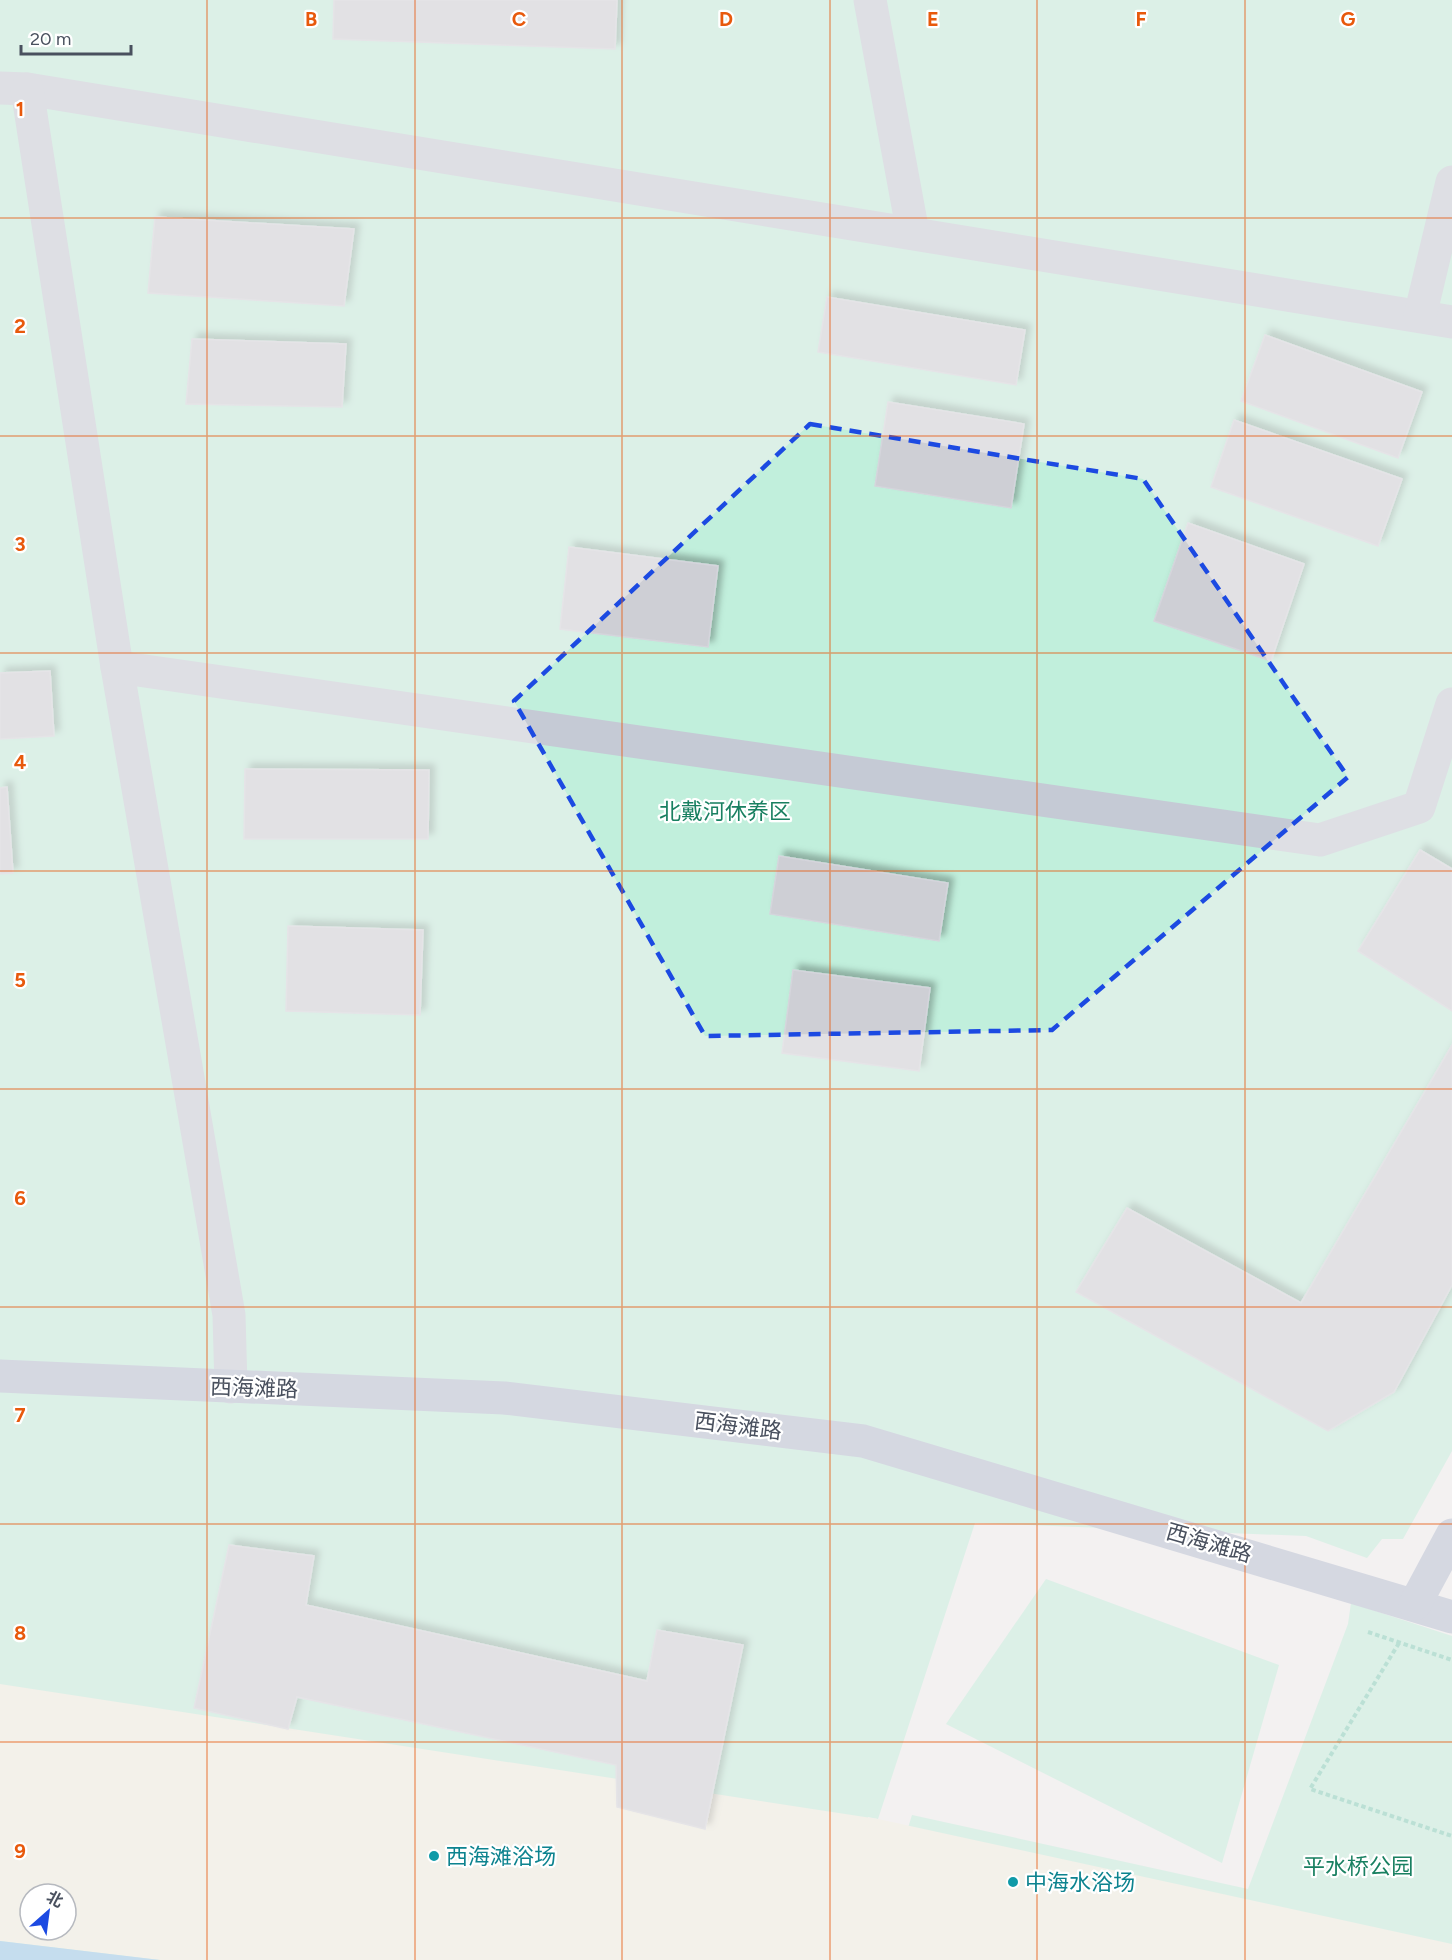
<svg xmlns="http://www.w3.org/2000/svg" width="1452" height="1960" font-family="Figtree,'Noto Sans SC',sans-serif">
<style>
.green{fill:#c1efdc;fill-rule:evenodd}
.sand{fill:#f3f1e2;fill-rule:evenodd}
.water{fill:#8ec5eb}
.building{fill:#cecfd5;stroke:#d5d5dc;stroke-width:1.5;filter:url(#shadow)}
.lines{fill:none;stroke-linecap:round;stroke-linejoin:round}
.path{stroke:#79cdb4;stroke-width:4;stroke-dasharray:4.5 3;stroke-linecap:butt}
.minor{stroke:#c5cad5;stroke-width:33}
.major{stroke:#b1bacf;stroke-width:33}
.marked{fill:none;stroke:#1c4ae2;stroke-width:4.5;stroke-dasharray:12 8;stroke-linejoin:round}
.grid{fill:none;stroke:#e8590c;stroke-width:1.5;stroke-opacity:0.55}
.culture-dot{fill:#0f9aa8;stroke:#fff;stroke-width:2}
.labels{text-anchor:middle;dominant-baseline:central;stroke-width:4.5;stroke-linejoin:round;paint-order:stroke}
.park-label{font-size:22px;fill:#198061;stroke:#fff}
.street-label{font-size:22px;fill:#49505e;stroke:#fff}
.culture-label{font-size:22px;fill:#0d838f;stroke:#fff;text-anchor:start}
.grid-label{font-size:20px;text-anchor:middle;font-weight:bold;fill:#e8590c;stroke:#fff;stroke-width:4.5;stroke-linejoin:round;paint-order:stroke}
</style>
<defs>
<filter id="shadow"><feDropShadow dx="5.5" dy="-5.5" stdDeviation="3" flood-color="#0004"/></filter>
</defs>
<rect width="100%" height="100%" fill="#f3f1f1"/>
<g class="green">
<path d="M0 0H1452V1451L1403 1539H1382L1367 1558 1306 1536 975 1523 878 1819 868 1817 832 1960H0ZM30 1894H66V1930H30Z"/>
<polygon points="1046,1579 1279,1665 1222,1863 946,1724"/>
<polygon points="1351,1603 1452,1636 1452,1960 867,1960 912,1815 1248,1889 1348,1624"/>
</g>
<path class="sand" d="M0 1684 878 1819 1452 1944V1960H160L0 1941ZM30 1894H66V1930H30Z"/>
<polygon class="water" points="0,1941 160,1960 0,1960"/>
<g class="building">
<polygon points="334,0 617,0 615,49 333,39"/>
<polygon points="155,217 354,229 344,306 148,293"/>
<polygon points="827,297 1025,330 1016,385 818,352"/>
<polygon points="1265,335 1422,392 1398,458 1241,401"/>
<polygon points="192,339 346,344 342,407 186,404"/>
<polygon points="888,402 1024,424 1011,508 875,486"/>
<polygon points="1234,420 1402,479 1378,546 1211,487"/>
<polygon points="1188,523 1304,564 1271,661 1154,621"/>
<polygon points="569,547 718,566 708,647 560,629"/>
<polygon points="50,671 54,736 0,739 0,673"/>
<polygon points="245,769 429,770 428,839 244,839"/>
<polygon points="7,787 13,873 0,874 0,788"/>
<polygon points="1420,850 1452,869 1452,1011 1358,951"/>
<polygon points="779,856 948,883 939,941 770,914"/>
<polygon points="288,926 423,930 420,1015 286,1011"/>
<polygon points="793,970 930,988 919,1071 782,1053"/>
<polygon points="1452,1045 1452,1285 1394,1392 1328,1431 1076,1292 1127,1208 1301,1303"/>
<polygon points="229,1545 314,1556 306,1605 647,1681 657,1630 743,1645 705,1829 617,1807 616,1765 297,1697 288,1729 194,1708"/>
</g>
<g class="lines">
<g class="path">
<polyline points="1368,1632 1452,1660"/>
<polyline points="1399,1643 1310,1789 1452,1836"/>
</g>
<g class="minor">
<polyline points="870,0 913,233"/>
<polyline points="0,88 27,89 1452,322"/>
<polyline points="27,89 117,667 229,1315 231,1387"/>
<polyline points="1420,316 1452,182"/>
<polyline points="117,667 1320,840 1419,807 1452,704"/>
</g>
<g class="major">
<polyline points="0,1376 504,1398 863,1441 1452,1617"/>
<polyline points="1415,1604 1452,1535"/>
</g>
</g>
<path d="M0 0H1452V1960H0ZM810 424 1143 479 1348 777 1052 1030 705 1036 514 701Z" fill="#f3f1f1" fill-opacity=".55" fill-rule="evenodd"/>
<path class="marked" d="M810 424 1143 479 1348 777 1052 1030 705 1036 514 701Z"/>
<path class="grid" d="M207 0V1960M415 0V1960M622 0V1960M830 0V1960M1037 0V1960M1245 0V1960M0 218H1452M0 436H1452M0 653H1452M0 871H1452M0 1089H1452M0 1307H1452M0 1524H1452M0 1742H1452"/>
<g class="culture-dot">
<circle cx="434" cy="1856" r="6"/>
<circle cx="1013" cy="1882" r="6"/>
</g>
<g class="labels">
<g class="park-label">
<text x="725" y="811">北戴河休养区</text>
<text x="1358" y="1866">平水桥公园</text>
</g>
<g class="street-label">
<text transform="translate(254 1388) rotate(2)">西海滩路</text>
<text transform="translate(738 1426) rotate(7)">西海滩路</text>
<text transform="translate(1209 1543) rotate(16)">西海滩路</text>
</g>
<g class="culture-label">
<text x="446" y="1856">西海滩浴场</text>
<text x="1025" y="1882">中海水浴场</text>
</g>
</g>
<g class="grid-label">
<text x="311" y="26">B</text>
<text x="519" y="26">C</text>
<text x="726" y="26">D</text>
<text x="933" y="26">E</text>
<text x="1141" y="26">F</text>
<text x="1348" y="26">G</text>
<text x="20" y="116">1</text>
<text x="20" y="333">2</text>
<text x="20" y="551">3</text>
<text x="20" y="769">4</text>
<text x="20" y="987">5</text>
<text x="20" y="1205">6</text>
<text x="20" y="1422">7</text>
<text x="20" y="1640">8</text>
<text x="20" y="1858">9</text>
</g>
<g transform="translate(48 1912) rotate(28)"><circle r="28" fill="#ffffff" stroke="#b6b9bf" stroke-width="1.5"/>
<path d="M0-4.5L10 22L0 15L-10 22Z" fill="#1c4ae2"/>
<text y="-9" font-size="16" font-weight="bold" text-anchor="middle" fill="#49505e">北</text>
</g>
<path d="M21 45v9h110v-9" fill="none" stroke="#49505e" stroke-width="3"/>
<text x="30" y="45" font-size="18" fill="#49505e" stroke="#ffffff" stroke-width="4.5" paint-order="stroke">20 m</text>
</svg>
